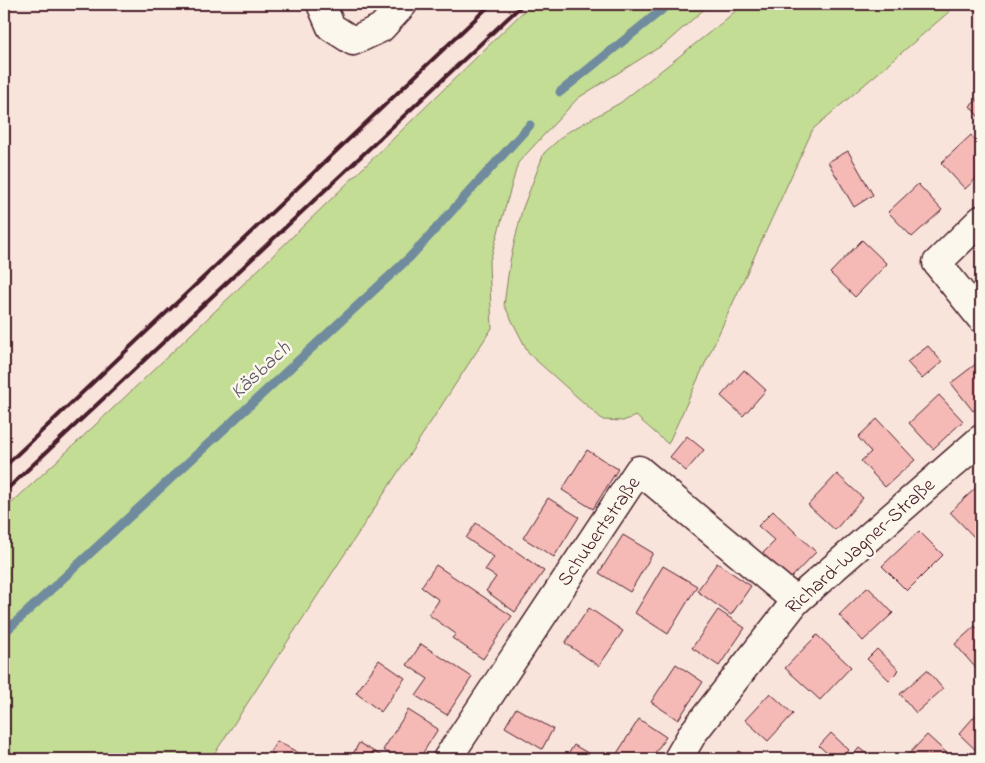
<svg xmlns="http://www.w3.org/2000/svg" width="985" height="763" font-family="'Indie Flower',sans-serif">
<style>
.green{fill:#c3dd94;stroke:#867e60}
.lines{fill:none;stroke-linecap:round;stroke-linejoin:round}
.stream{stroke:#708b9e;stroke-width:9}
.building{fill:#f5b9b6;stroke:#4a1f2b}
.minor-casing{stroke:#4a1f2b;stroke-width:31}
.minor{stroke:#fbf7ec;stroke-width:28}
.rail{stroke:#4a1f2b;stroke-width:4}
.labels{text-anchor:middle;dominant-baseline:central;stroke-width:5;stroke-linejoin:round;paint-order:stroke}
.street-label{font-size:20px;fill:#4a1f2b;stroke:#fbf7ec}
.water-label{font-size:21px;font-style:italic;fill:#5d5565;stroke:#fbf7ec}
</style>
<rect width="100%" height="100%" fill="#f9e4dc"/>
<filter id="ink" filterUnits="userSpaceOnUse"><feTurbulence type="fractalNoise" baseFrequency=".02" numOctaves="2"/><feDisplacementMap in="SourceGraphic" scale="10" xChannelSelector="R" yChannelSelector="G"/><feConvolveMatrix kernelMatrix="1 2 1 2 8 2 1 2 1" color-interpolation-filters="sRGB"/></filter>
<g filter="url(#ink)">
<g class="green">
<path d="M531 4H710L666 43 578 98 518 163 489 264 492 328 211 759H4V510C183 345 357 174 531 4Z"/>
<polygon points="743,4 958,4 813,129 668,444 636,416 623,421 603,420 529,354 504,305 510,261 522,210 544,153 566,133 620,103 724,21"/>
</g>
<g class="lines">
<g class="stream">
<polyline points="560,92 669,4"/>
<polyline points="4,633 410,257 530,125"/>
</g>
</g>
<g class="building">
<polygon points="981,97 981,120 970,106"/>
<polygon points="971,135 981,146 981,174 965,189 941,163"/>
<polygon points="848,151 873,195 854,207 828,162"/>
<polygon points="918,184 942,210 912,237 888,212"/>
<polygon points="862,240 887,264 855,297 830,273"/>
<polygon points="928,346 942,362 922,379 907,362"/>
<polygon points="981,360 981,404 973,411 951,383"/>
<polygon points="744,370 766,390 743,416 721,396"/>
<polygon points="939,395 963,421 933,449 909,423"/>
<polygon points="877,419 915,460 885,487 861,461 871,452 858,437"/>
<polygon points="687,436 704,450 686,471 670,457"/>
<polygon points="587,450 618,469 593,509 562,490"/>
<polygon points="837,474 863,498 835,530 808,505"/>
<polygon points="980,484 981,532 975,538 950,512"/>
<polygon points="548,498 579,517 554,557 523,538"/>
<polygon points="773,511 816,552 789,580 762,554 775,541 758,526"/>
<polygon points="476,523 544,571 515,612 486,591 496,577 485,570 494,557 466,538"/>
<polygon points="919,531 943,555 907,591 882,566"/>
<polygon points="623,535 653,553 630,592 599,573"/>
<polygon points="717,563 751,586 731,615 697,591"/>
<polygon points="436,565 512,616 483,659 452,638 456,634 429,615 439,600 421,587"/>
<polygon points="663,566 697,586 668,634 635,613"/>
<polygon points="868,587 893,613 863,641 839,615"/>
<polygon points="589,608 623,631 599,666 565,643"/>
<polygon points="718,610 745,628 719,666 692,648"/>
<polygon points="975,626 981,633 981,671 980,673 955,644"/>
<polygon points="817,635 851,667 820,700 785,668"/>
<polygon points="421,644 472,677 447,715 416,696 428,679 407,665"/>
<polygon points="877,649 899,670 889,680 867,659"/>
<polygon points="379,660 405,678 381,712 356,693"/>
<polygon points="676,664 703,682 678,720 651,702"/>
<polygon points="927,670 943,689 916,713 900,694"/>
<polygon points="770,693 793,714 768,741 745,720"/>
<polygon points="516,708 553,729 542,749 505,727"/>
<polygon points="981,709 981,755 959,734"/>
<polygon points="408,710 438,729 419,759 398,759 383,750"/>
<polygon points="639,719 666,737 651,759 616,759 614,758"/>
<polygon points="831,733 849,750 841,759 834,759 819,746"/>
<polygon points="927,735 950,756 948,759 904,759"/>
<polygon points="277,741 306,757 304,759 283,759 270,752"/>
<polygon points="359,743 385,758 384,759 350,759"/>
<polygon points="574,745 598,759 565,759"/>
<polygon points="859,748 873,759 850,759"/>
<polygon points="739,751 748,759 732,759"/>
</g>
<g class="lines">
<g class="minor-casing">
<g id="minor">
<polyline points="321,4 331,27 353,41 381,28 403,4"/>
<polyline points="981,220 937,263 981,318"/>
<polyline points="447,759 639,470 796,601"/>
<polyline points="678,759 693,733 796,601 981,439"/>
</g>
</g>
<use href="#minor" class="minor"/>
<g class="rail">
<polyline points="4,467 491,4"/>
<polyline points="4,492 523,4"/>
</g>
</g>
</g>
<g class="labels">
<g class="street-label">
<text transform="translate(600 532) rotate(-55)">Schubertstraße</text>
<text transform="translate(861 547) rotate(-42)">Richard-Wagner-Straße</text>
</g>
<g class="water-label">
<text transform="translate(261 371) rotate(-43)">Käsbach</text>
</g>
</g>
<rect width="985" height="763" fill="none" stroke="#fbf7ec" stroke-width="20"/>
<rect x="10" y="10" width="965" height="743" fill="none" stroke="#4a1f2b" stroke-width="2" filter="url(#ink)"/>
</svg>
